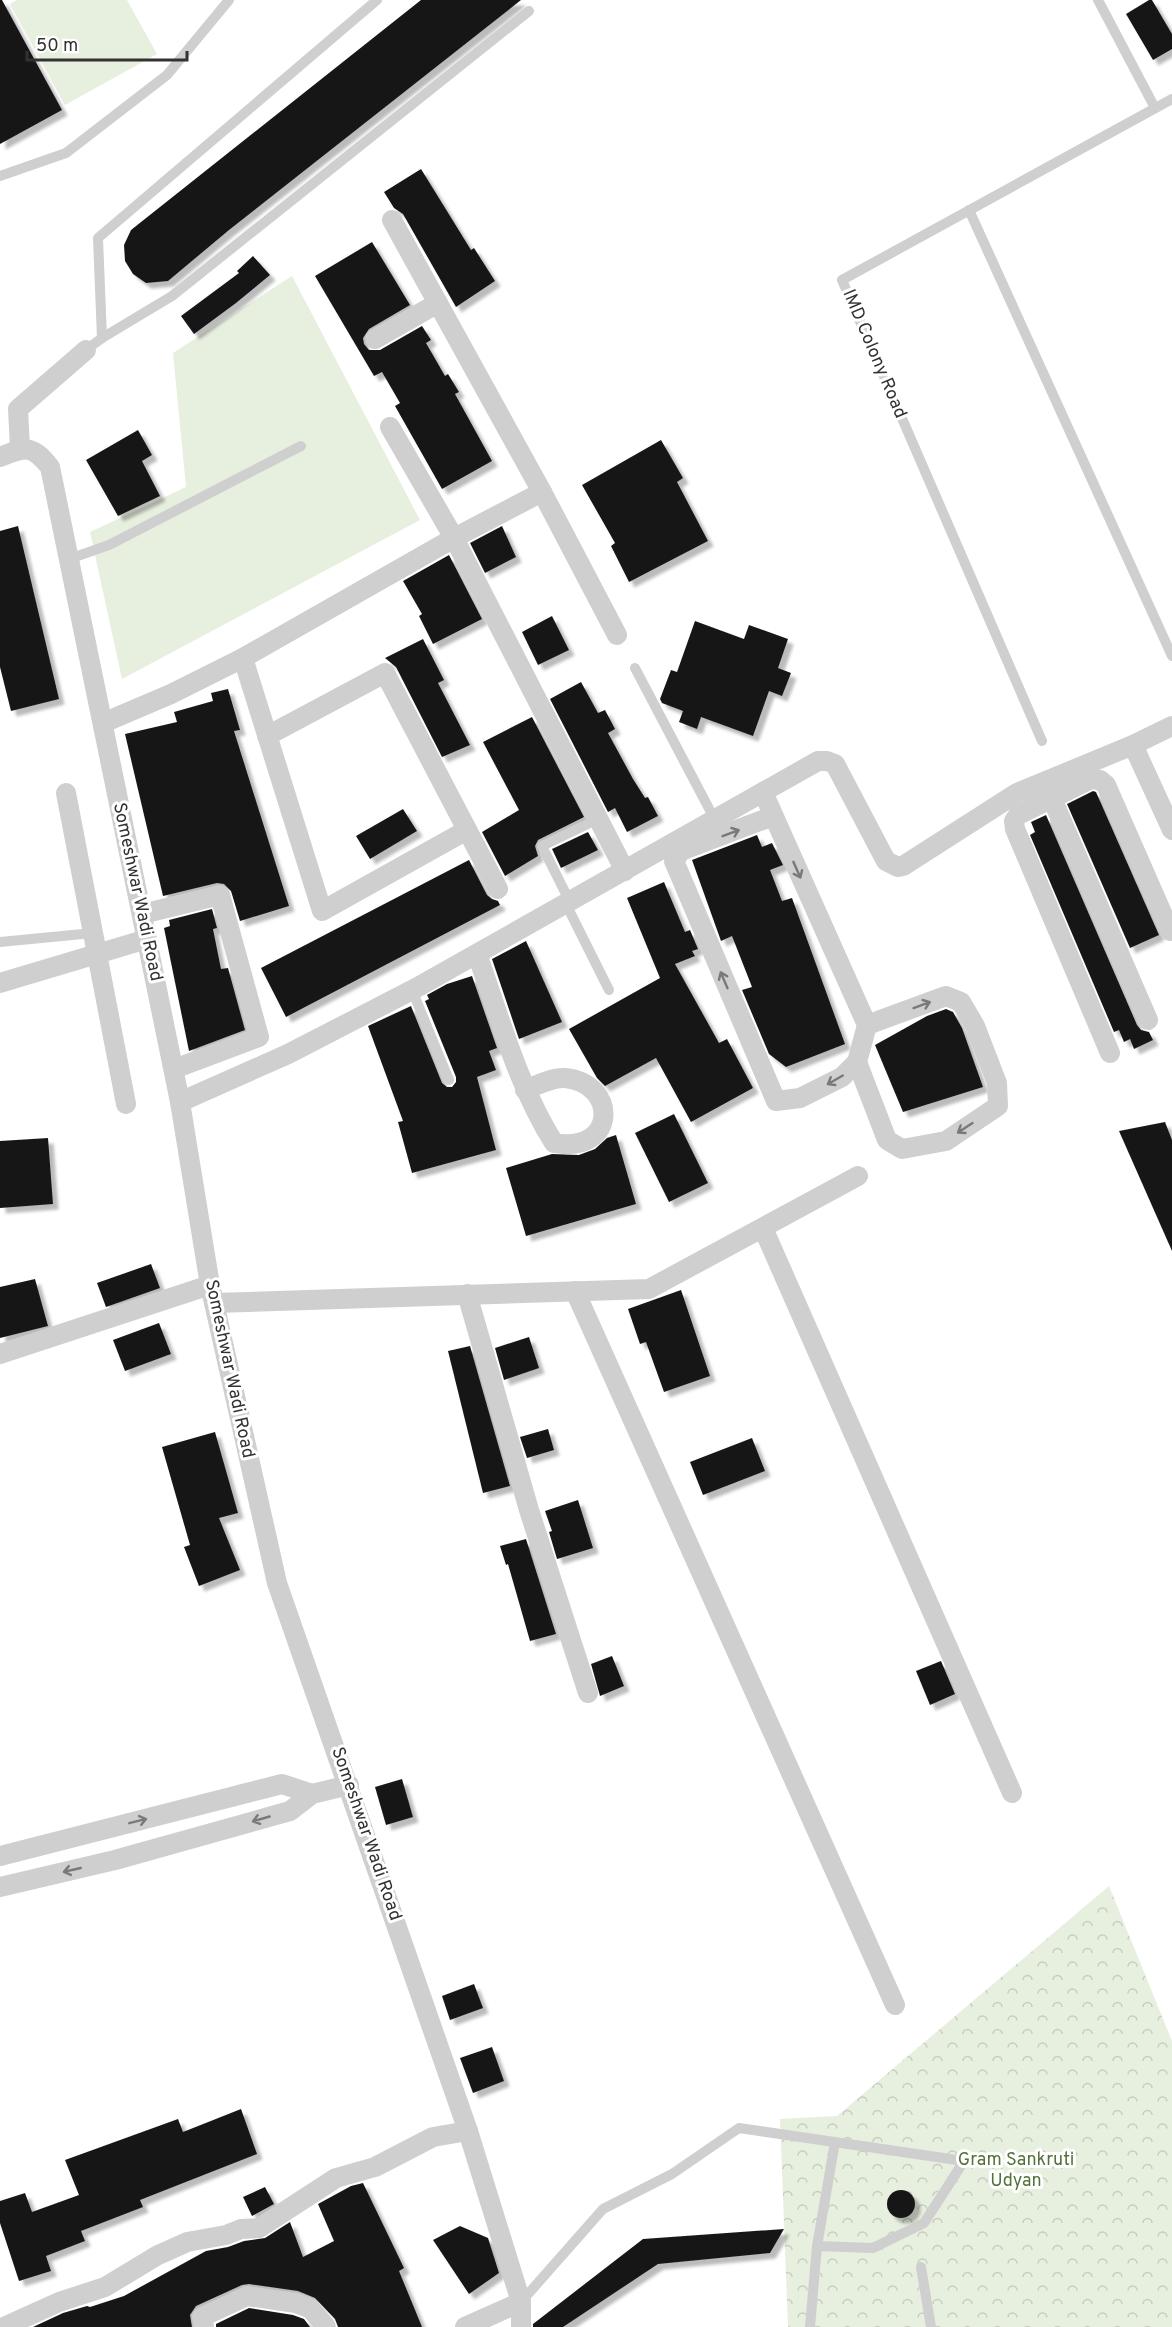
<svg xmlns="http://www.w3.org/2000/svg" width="1172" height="2327" font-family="Overpass,sans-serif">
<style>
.park{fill:url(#park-crowns)}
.pitch{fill:#e7efdf}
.building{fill:#191919;filter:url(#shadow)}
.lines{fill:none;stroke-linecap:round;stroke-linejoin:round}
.lane{stroke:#cfcfcf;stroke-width:10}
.street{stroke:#cfcfcf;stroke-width:20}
.oneway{stroke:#797979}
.labels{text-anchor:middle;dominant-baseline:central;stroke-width:6;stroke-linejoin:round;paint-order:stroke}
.street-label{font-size:18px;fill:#323232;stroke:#fff}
.park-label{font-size:18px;fill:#52723a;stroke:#fff}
</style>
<defs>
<pattern id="park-crowns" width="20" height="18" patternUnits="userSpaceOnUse" patternTransform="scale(1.5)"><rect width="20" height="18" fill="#e7efdf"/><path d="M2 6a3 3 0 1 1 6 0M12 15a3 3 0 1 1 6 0" fill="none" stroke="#c7cdc0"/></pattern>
<filter id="shadow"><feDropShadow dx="5.5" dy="5.5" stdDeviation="1.5" flood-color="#0004"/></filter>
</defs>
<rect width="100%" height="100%" fill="#fff"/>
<polygon class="park" points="1109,1886 1172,2041 1172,2327 788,2327 780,2119 837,2116"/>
<g class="pitch">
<polygon points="17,0 127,0 157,54 65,105 10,4"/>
<polygon points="292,276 420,520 122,679 90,532 186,487 173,353"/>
</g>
<g class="building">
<polygon points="0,0 2,0 62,110 0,144"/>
<polygon points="421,0 521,0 229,230 168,281 146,283 133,274 125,261 124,245 131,230"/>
<polygon points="1149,0 1152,0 1172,34 1172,49 1153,60 1126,14"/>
<polygon points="421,169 471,250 474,248 495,281 456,307 403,214 394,208 384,192"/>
<polygon points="372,242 410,305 369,329 363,338 364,344 369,350 380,350 422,326 431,340 426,343 445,376 448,374 459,392 455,394 492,461 442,489 395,406 400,403 382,372 374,376 315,276"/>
<polygon points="253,256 270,275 236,303 194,334 181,316 239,273 237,271"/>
<polygon points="138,430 152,455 142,461 160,496 118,516 86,460"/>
<polygon points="661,440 683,478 677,482 708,541 629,582 611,546 615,543 582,485"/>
<polygon points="18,526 59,699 11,711 0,667 0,531"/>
<polygon points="502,526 516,557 485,573 470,543"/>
<polygon points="449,555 482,619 433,644 419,616 422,614 403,581"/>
<polygon points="552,616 569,650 538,665 522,632"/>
<polygon points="695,621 744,639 749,625 788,639 778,668 791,673 782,696 769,691 753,736 701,717 697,729 679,722 683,711 662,703 660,699 671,670 677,672"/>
<polygon points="423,639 444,680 438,683 470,745 442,757 396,667 385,658"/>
<polygon points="581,682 598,713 605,710 615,729 608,733 633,779 645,798 648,797 658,816 627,832 615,808 608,812 550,699"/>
<polygon points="228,689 240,730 234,731 289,906 240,921 231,891 224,884 217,883 163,896 125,734 177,722 174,712 213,701 211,693"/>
<polygon points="532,717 584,817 538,840 535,846 538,856 505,876 482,832 519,810 483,742"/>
<polygon points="1093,791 1096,792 1159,935 1130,948 1067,804"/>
<polygon points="403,809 417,831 370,859 356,836"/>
<polygon points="1046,815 1137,1025 1141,1030 1149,1032 1153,1040 1134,1049 1130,1039 1124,1042 1119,1030 1114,1032 1030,835 1035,832 1031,822"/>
<polygon points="588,832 598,850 561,868 552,849"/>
<polygon points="757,835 762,847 772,843 783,865 770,870 782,901 792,898 845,1044 786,1067 769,1054 742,990 752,987 732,936 721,941 692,860"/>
<polygon points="469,860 487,895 492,899 498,901 500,905 286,1017 261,968"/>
<polygon points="664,882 685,932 690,930 698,949 692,951 695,956 675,964 719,1043 727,1039 753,1088 691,1122 656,1058 605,1086 597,1078 569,1029 660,978 627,898"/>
<polygon points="212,909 217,928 213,929 221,969 228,968 245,1030 189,1051 164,928 170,926 169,920"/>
<polygon points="526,941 562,1022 519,1039 492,959"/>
<polygon points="472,976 497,1048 489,1051 496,1070 477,1077 496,1150 412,1173 398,1122 403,1121 368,1026 411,1006 442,1083 447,1087 452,1087 456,1082 456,1077 425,1001 429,999 427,995 447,984"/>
<polygon points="946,1009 953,1012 962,1028 983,1087 903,1112 875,1045 927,1016"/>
<polygon points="674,1114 708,1183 669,1202 635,1133"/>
<polygon points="1165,1122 1172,1140 1172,1251 1119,1131"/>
<polygon points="616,1135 636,1204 526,1236 506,1168 552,1154 579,1155 595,1149 607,1138"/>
<polygon points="48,1138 53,1204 0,1208 0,1141"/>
<polygon points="151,1264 160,1288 106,1307 97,1283"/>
<polygon points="35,1279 48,1326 0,1338 0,1287"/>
<polygon points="681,1290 710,1376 664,1392 646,1342 640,1344 628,1309"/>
<polygon points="159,1323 171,1354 125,1371 113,1340"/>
<polygon points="529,1337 539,1368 504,1380 495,1348"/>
<polygon points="470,1346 510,1486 483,1493 448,1351"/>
<polygon points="548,1429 554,1450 527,1458 520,1437"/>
<polygon points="215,1432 238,1513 219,1518 240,1570 199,1586 184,1547 190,1545 162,1447"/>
<polygon points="752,1438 765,1471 703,1495 690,1462"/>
<polygon points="578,1500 593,1548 557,1559 549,1532 552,1531 545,1511"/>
<polygon points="526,1539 556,1634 530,1641 508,1564 506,1565 500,1546"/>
<polygon points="612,1656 624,1686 600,1696 591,1664"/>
<polygon points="941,1661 955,1694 930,1705 916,1671"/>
<polygon points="402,1779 413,1817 386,1825 375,1787"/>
<polygon points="474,1984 483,2008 450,2020 442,1996"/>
<polygon points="492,2047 504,2081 473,2093 460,2058"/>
<polygon points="241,2109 257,2154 140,2200 143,2207 81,2231 85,2241 46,2256 51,2271 19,2281 0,2223 0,2201 25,2193 32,2212 79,2195 65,2160 178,2119 183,2132"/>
<polygon points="363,2183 404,2268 399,2271 422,2327 338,2327 335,2319 315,2298 298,2291 249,2284 242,2285 196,2306 190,2315 192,2327 33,2327 63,2313 87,2306 90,2307 124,2296 206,2251 228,2247 244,2241 265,2238 290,2222 303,2257 334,2241 318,2204 351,2186"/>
<polygon points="265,2187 274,2204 252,2216 243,2197"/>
<circle cx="901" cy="2204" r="14"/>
<polygon points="460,2226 488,2238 499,2273 469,2294 433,2240"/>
<polygon points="784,2229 770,2253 658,2264 563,2327 533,2327 533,2324 643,2239"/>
<polygon points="249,2308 293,2315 304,2319 310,2327 216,2327 216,2324"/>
</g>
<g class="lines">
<g class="lane">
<polyline points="1098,0 1155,108"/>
<polyline points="0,176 66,153 167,75 229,0"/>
<polyline points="969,210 1172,656"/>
<polyline points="102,338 98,238 377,0"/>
<polyline points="86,350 102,338 172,296 529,11"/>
<polyline points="69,559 109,545 301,446"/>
<polyline points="635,668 715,820"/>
<polyline points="1042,741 842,280 1172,99"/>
<polyline points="570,902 542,846 598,819"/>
<polyline points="566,904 609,990"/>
<polyline points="0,942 93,933"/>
<polyline points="412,990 449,1080"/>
<polyline points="921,2267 931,2327"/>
<polyline points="521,2302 603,2209 672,2174 739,2128 964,2161 924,2223 873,2248 817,2246 835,2142"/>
<polyline points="810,2327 817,2246"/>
</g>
<g class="street">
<polyline points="392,220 542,492 617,635"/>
<polyline points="375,339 438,303"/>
<polyline points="390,427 454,538 625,871"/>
<polyline points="20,448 18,409 86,350"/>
<path d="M0 457C26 446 32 445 50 467L180 1102 210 1285 277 1583 468 2131 521 2302V2327"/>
<polyline points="243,658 322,911 467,830"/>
<polyline points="103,723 171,694 243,658 454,538 542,492"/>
<polyline points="267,736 385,673 498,889"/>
<polyline points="1133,745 1172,830"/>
<polyline points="1047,787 1148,1020"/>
<polyline points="763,792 867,1025 857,1062 842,1077 800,1098 776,1101 674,861 681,851 773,816"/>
<polyline points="66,793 126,1104"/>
<polyline points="142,914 220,895 259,1037 174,1069"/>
<path d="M477 954C500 1018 518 1086 554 1143 618 1154 618 1083 565 1078 553 1077 537 1085 525 1090"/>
<polyline points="0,983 147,939"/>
<polyline points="1110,1053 1015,829 1014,821 1018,815 1091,779 1100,780 1106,785 1170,931"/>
<polyline points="857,1062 887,1140 902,1149 946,1141 998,1106 997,1083 975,1026 961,1002 946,996 867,1025"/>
<polyline points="180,1102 288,1054 416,988 818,761 827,761 835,764 886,861 898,867 903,866 1017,793 1133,745 1172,726"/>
<polyline points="763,1228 1012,1793"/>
<polyline points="575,1291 895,2005"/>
<polyline points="467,1294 529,1510 588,1693"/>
<polyline points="214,1303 649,1289 858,1176"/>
<polyline points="0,1354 210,1285"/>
<polyline points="0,1856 282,1784 312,1794"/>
<polyline points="0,1887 115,1860 290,1811 312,1794 349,1785"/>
<polyline points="4,2327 59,2302 105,2287 158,2255 187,2242 226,2235 241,2229 259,2228 336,2178 375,2167 433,2137 468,2131"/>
<polyline points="204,2327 202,2317 247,2296 296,2303 311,2309 326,2327"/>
<polyline points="465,2327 521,2302"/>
</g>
</g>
<defs><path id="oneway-shaft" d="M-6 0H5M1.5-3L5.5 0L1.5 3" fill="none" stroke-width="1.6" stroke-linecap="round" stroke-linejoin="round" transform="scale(1.5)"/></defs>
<g class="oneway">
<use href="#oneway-shaft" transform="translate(731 833) rotate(-21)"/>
<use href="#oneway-shaft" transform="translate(797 870) rotate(66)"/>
<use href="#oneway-shaft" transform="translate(724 980) rotate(-113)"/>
<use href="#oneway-shaft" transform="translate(922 1005) rotate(-20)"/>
<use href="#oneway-shaft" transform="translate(835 1080) rotate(150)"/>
<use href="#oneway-shaft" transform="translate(965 1128) rotate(147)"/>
<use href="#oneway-shaft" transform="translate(261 1819) rotate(164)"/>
<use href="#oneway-shaft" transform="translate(138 1821) rotate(-14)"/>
<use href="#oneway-shaft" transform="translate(72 1870) rotate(167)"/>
</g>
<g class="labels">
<g class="street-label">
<text transform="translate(874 354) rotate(67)">IMD Colony Road</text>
<text transform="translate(137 892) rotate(78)">Someshwar Wadi Road</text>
<text transform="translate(229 1369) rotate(78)">Someshwar Wadi Road</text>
<text transform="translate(366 1834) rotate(71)">Someshwar Wadi Road</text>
</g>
<g class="park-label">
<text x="1016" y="2160">Gram Sankruti<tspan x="1016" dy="21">Udyan</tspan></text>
</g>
</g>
<path d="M27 51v9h160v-9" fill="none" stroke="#323232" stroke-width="3"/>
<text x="36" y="51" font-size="18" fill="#323232" stroke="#ffffff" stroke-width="4.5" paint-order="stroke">50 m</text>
</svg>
